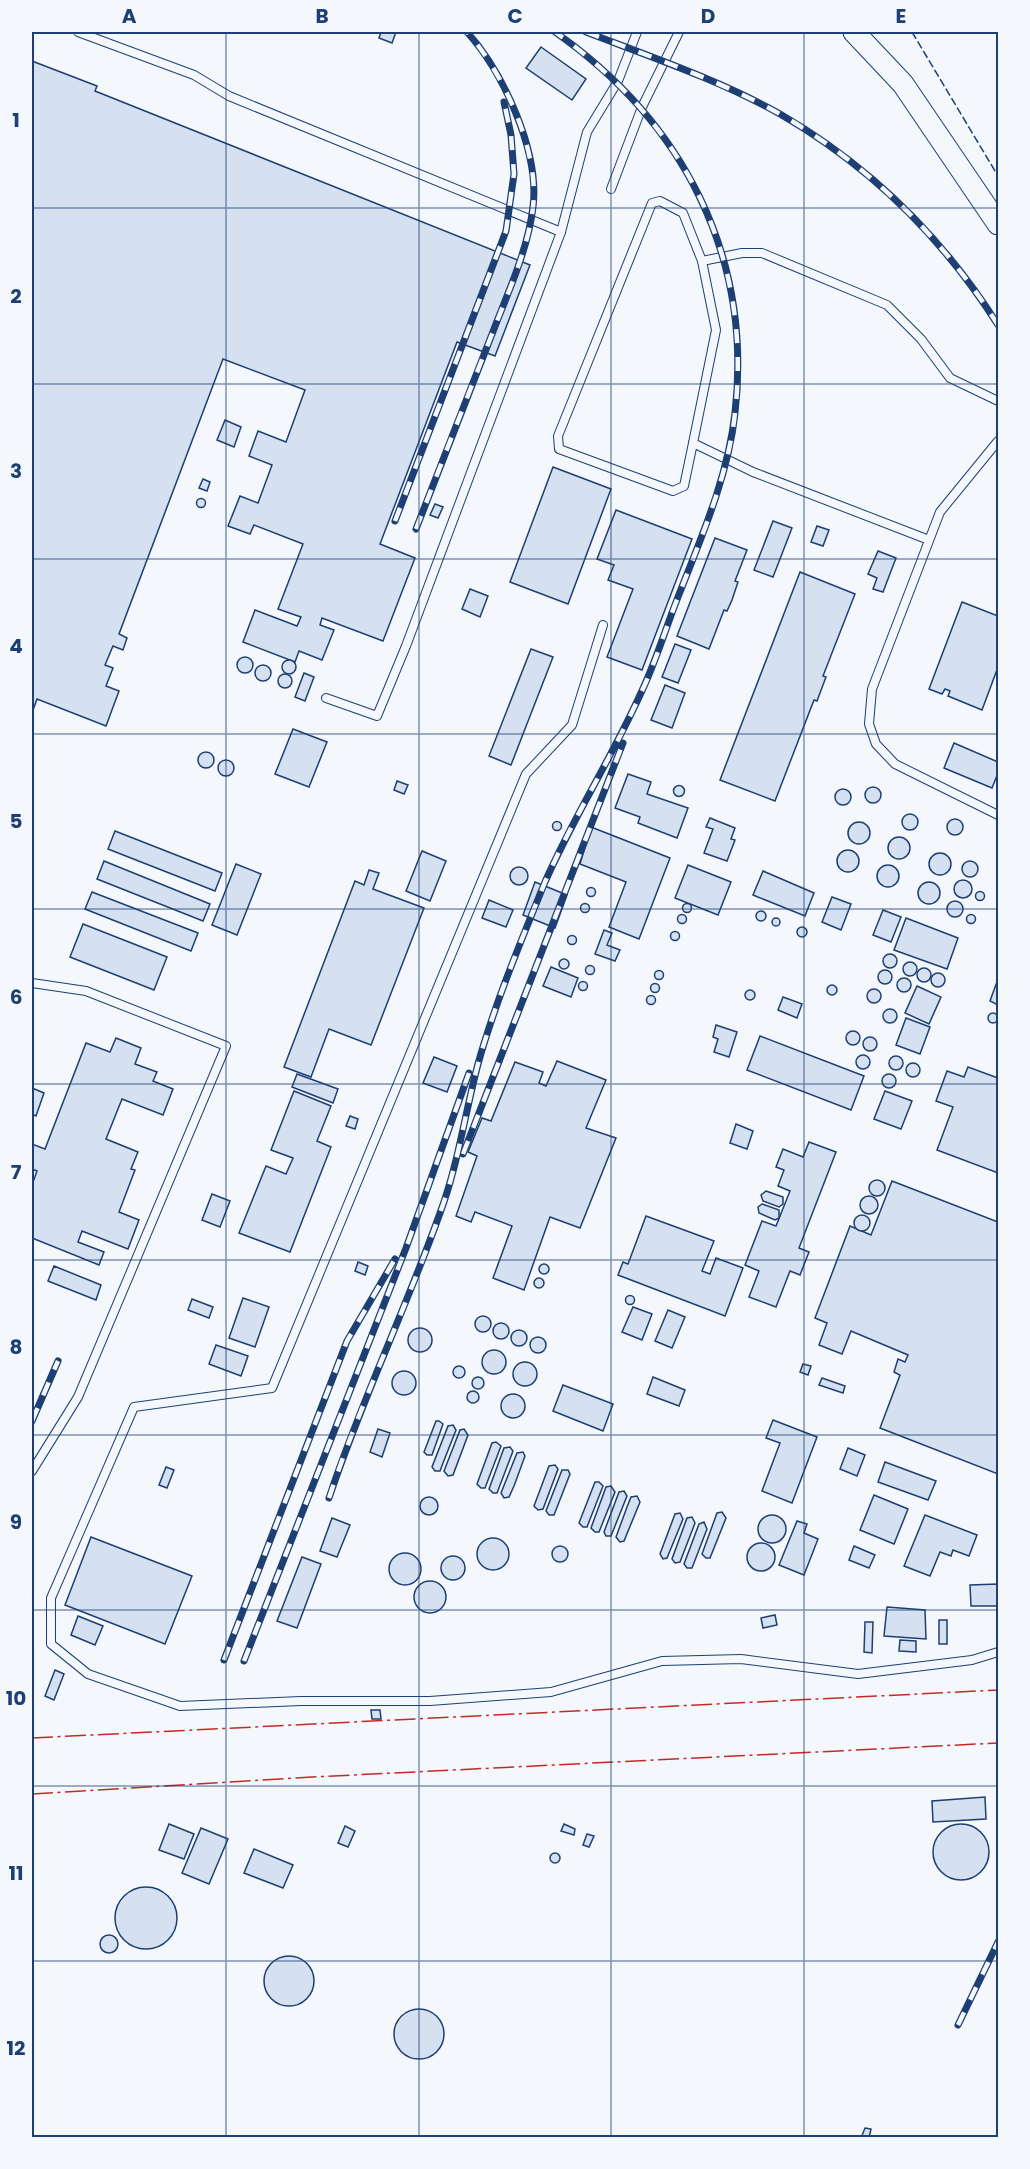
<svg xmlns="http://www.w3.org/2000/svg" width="1030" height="2169" font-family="Poppins,sans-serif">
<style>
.building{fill:#d5e0f0;stroke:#1d3f73;stroke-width:1.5}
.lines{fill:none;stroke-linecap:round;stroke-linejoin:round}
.service-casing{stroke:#1d3f73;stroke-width:10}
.tertiary-casing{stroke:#1d3f73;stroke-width:23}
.service{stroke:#f4f7fb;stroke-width:8}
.tertiary{stroke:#f4f7fb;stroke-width:21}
.rail-casing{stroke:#1d3f73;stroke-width:7}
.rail{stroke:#f4f7fb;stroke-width:4.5;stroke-dasharray:14;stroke-linecap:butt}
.fence{stroke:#1d3f73;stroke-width:1.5;stroke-dasharray:8 3;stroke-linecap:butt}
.power{stroke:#c62828;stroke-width:1.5;stroke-dasharray:21 4.5 3 4.5;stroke-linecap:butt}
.grid{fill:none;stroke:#1d3f73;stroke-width:1.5;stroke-opacity:0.55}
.neatline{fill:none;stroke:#1d3f73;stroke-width:2}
.grid-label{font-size:20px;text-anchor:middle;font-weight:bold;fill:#1d3f73}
</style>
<rect width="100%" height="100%" fill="#f4f7fb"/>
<g class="building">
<polygon points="381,32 396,32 392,43 379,38"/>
<polygon points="541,47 586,79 572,100 526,68"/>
<polygon points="32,61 97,86 95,91 530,265 495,356 457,342 380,544 415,558 383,641 322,618 320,625 334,630 322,660 299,651 295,662 243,642 255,610 297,626 301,617 278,609 303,544 254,525 250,534 228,526 240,496 258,503 272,465 249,456 258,431 286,442 305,390 223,359 119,634 127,638 123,650 113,646 105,665 113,668 106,686 119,691 106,726 37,699 32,713"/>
<polygon points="225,420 241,427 234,447 217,440"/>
<polygon points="553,467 611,489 568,604 510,582"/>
<polygon points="203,479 210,482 207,491 199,488"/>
<circle cx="201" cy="503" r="4.5"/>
<polygon points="435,504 443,507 438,518 430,515"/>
<polygon points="616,510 692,539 642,670 607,657 633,589 608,580 614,565 597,559"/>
<polygon points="773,521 792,528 773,577 754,570"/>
<polygon points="817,526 829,530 823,546 811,542"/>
<polygon points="715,538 747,550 735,581 738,582 732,600 727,611 724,610 709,649 677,636"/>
<polygon points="878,551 896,558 883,592 873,589 877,578 868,574"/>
<polygon points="800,572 855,594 823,676 826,677 817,701 814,700 775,801 720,780"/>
<polygon points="470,589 488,596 480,617 462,609"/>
<polygon points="962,602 998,616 998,667 982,710 948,696 950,691 945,689 942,694 929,689"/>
<polygon points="675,644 691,650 678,683 662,677"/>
<polygon points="531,649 553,657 511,765 489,756"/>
<circle cx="245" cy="665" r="8"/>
<circle cx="289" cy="667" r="7"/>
<circle cx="263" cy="673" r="8"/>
<polygon points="304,673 314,677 305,701 295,697"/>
<circle cx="285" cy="681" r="7"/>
<polygon points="665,685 685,693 672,728 651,720"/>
<polygon points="293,729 327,742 309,787 275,774"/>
<polygon points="954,743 998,762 998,773 992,788 944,768"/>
<circle cx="206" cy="760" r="8"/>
<circle cx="226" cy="768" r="8"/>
<polygon points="628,774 651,782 647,794 688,808 677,838 638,823 640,817 615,808"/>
<polygon points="397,781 408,785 404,794 394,790"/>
<circle cx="679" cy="791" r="5.5"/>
<circle cx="873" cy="795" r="8"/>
<circle cx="843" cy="797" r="8"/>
<circle cx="910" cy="822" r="8"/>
<polygon points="710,818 735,828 731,839 735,840 727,861 704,853 713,829 706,827"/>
<circle cx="955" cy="827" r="8"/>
<circle cx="557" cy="826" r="4.5"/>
<circle cx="859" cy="833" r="11"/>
<polygon points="591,827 670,858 639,939 609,927 626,882 580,864"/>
<polygon points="115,831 222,873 215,891 108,849"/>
<circle cx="899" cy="848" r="11"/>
<circle cx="848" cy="861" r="11"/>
<polygon points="422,851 446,861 430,901 406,891"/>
<circle cx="940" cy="864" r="11"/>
<polygon points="104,861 210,904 203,921 97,879"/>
<circle cx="970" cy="869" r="8"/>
<polygon points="236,864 261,874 237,935 212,925"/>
<circle cx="888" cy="876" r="11"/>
<polygon points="688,865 731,882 718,915 675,898"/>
<circle cx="519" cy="876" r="9"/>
<polygon points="369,870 379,873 373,889 424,908 371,1045 329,1029 311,1077 284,1067 355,881 364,885"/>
<polygon points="763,871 814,893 805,916 753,895"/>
<circle cx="963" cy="889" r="9"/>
<circle cx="929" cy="893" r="11"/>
<polygon points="535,882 567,895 555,928 523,915"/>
<circle cx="591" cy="892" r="4.5"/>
<circle cx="980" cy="896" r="4.5"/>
<polygon points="92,892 198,933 191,951 85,909"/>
<polygon points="832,897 851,904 841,930 822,922"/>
<polygon points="489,900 513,910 506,927 482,918"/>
<circle cx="955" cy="909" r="8"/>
<circle cx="687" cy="908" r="4.5"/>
<circle cx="585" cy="908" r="4.5"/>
<polygon points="883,910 901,917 891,942 873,935"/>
<circle cx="761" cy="916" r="5"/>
<circle cx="682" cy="919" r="4.5"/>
<circle cx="971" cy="919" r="4.5"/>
<circle cx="776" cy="922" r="4"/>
<polygon points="906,918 958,938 947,969 894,950"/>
<polygon points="83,924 167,957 154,990 70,957"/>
<circle cx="802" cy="932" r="5"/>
<polygon points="604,930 612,933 607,945 620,950 615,961 595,954"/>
<circle cx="675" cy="936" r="4.5"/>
<circle cx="572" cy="940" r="4.5"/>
<circle cx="890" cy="961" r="7"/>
<circle cx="564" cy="964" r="5"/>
<circle cx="910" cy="969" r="7"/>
<circle cx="590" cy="970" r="4.5"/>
<polygon points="551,967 578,978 571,997 543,986"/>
<circle cx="924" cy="975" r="7"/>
<circle cx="659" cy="975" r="4.5"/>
<circle cx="885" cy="977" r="7"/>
<circle cx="938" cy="980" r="7"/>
<circle cx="904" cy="985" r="7"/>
<polygon points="998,979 998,1005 990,1001"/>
<circle cx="583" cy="986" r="4.5"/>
<circle cx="655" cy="988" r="4.5"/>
<circle cx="832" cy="990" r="5"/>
<polygon points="917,986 941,997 929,1024 905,1013"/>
<circle cx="874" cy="996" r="7"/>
<circle cx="750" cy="995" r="5"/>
<circle cx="651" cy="1000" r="4.5"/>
<polygon points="783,997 802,1004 797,1018 778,1010"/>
<circle cx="890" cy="1016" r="7"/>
<circle cx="993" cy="1018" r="5"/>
<polygon points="906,1018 930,1027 920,1054 896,1045"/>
<polygon points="716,1025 737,1032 729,1057 714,1052 718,1039 713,1037"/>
<circle cx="853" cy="1038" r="7"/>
<polygon points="760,1036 864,1076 851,1110 747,1070"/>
<circle cx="870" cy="1044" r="7"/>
<polygon points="116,1038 141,1048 135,1064 157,1072 153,1081 173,1089 163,1115 122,1099 106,1139 138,1152 131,1169 135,1170 119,1212 139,1220 128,1249 82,1231 78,1242 104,1252 99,1265 32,1238 32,1185 37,1171 32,1169 32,1144 45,1149 86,1043 110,1052"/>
<circle cx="863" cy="1062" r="7"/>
<circle cx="896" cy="1063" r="7"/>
<polygon points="434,1057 457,1066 447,1092 423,1083"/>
<polygon points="557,1061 606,1080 586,1128 616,1138 580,1228 550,1217 524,1290 493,1278 512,1226 475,1212 471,1222 456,1216 477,1156 468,1152 482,1118 491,1121 515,1062 543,1072 539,1083 546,1086"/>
<circle cx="913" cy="1070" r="7"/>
<polygon points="968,1067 998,1078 998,1173 937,1150 953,1107 936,1101 947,1071 964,1077"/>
<polygon points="297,1074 338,1089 333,1103 292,1087"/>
<circle cx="889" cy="1081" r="7"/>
<polygon points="32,1088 44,1093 36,1116 32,1114"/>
<polygon points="294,1091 331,1106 317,1141 331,1147 290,1252 239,1233 266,1166 286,1174 293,1158 271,1150"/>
<polygon points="885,1091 912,1101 901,1129 874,1119"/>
<polygon points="350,1116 358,1119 355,1129 346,1126"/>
<polygon points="736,1124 753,1131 747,1149 730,1143"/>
<polygon points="809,1142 836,1152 799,1248 809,1252 800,1275 790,1271 776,1307 749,1297 759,1271 745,1265 762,1221 776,1226 790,1191 778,1186 784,1170 776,1167 783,1149 803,1157"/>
<circle cx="877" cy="1188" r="8"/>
<polygon points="892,1181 998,1222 998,1474 880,1428 900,1375 894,1372 898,1359 905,1362 908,1355 851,1331 842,1354 819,1345 827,1323 815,1318 850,1226 871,1235"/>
<polygon points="766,1191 783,1197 783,1204 779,1207 763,1201 761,1195"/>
<polygon points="212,1194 230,1201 220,1227 202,1220"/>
<circle cx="869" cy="1205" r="9"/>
<polygon points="762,1204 779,1210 779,1218 775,1220 759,1213 758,1207"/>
<circle cx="862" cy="1223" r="8"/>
<polygon points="646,1216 714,1241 702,1271 710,1274 716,1258 743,1268 725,1316 618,1275 623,1262 628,1264"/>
<polygon points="358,1262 368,1266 365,1275 355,1271"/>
<circle cx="544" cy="1269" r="5"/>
<polygon points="54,1266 101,1285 96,1300 48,1281"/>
<circle cx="539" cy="1283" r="5"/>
<circle cx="630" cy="1300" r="4.5"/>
<polygon points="243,1298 269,1307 255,1347 229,1338"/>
<polygon points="192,1299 213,1307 209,1318 188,1310"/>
<polygon points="633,1307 652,1314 642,1340 622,1332"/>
<polygon points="668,1310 685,1317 672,1348 655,1341"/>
<circle cx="483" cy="1324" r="8"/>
<circle cx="501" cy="1331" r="8"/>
<circle cx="420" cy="1340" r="12"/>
<circle cx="519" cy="1338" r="8"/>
<circle cx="538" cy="1345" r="8"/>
<polygon points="216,1345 248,1356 241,1376 209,1364"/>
<circle cx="494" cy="1362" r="12"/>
<circle cx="525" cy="1374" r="12"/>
<polygon points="803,1364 811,1366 808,1375 800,1372"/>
<circle cx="459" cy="1372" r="6"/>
<circle cx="404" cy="1383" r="12"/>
<polygon points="653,1377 685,1390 679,1406 647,1394"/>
<circle cx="478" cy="1383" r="6"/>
<polygon points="822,1378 845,1386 843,1393 819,1385"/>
<polygon points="563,1385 613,1404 603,1431 553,1411"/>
<circle cx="473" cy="1397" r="6"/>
<circle cx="513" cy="1406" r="12"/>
<polygon points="773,1420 817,1437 792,1503 762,1491 780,1443 766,1438"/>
<polygon points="439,1421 443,1424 432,1455 427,1455 424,1452 436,1421"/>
<polygon points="453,1425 456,1430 443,1463 440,1471 435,1471 432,1467 448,1426"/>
<polygon points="378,1429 390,1433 382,1457 370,1452"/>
<polygon points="464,1429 468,1435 453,1475 448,1476 444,1471 460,1430"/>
<polygon points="496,1442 501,1446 485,1488 481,1488 477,1484 492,1443"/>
<polygon points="510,1447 513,1451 497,1493 493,1493 489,1489 504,1448"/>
<polygon points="848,1448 865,1455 857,1476 840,1469"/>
<polygon points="523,1452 525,1456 514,1486 509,1497 504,1498 501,1493 517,1453"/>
<polygon points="885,1462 936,1481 928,1500 878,1482"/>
<polygon points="555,1465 558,1469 543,1509 538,1510 534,1506 549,1466"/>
<polygon points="166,1467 174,1470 167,1488 159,1485"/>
<polygon points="562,1470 568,1470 570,1474 554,1515 549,1515 546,1511"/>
<polygon points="595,1482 599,1482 603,1486 587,1527 583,1527 579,1523"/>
<polygon points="611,1486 615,1492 599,1532 595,1532 591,1528 606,1487"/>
<polygon points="624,1491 627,1496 611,1536 606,1536 604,1532 619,1492"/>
<polygon points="874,1495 908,1509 894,1544 860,1530"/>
<polygon points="637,1496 640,1502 624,1541 620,1542 616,1537 627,1507 631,1497"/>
<circle cx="429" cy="1506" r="9"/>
<polygon points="722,1512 726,1518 710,1558 706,1558 702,1554 717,1513"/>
<polygon points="680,1513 683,1519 667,1558 663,1559 660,1554 675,1514"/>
<polygon points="925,1515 977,1535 969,1556 953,1550 951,1556 940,1552 930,1576 904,1566"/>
<circle cx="772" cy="1529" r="14"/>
<polygon points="692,1517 695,1523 680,1562 675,1563 672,1559 687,1518"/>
<polygon points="332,1518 350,1525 337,1557 320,1551"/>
<polygon points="797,1521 807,1524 804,1533 818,1539 804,1575 779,1565"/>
<polygon points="704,1522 707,1529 692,1568 687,1568 684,1564 699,1524"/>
<polygon points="91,1537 192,1576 165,1644 65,1605"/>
<circle cx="493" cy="1554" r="16"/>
<circle cx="761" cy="1557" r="14"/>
<polygon points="854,1546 875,1555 869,1568 849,1560"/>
<circle cx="560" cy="1554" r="8"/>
<circle cx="405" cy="1569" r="16"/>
<circle cx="453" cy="1568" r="12"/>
<polygon points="302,1557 321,1564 297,1628 277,1621"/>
<circle cx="430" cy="1597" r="16"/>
<polygon points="998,1584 998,1606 971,1606 970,1585"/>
<polygon points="887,1607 925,1610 926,1639 884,1636"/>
<polygon points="775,1615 777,1625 763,1628 761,1618"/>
<polygon points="78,1616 103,1626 95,1645 71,1635"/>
<rect x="939" y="1620" width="8" height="24"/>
<polygon points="865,1622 873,1622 872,1653 864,1652"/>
<polygon points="900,1640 916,1641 916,1652 899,1651"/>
<polygon points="55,1670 64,1674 54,1700 45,1696"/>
<polygon points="371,1710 380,1710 381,1719 372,1719"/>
<polygon points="985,1797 986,1819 933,1822 932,1801"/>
<polygon points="169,1824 194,1834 184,1859 159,1850"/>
<polygon points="564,1824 575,1829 574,1835 561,1831"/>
<circle cx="961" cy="1852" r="28"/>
<polygon points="345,1826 355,1831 348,1847 338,1843"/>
<polygon points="201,1828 228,1839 209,1884 182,1873"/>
<polygon points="587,1834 594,1836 589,1847 583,1845"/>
<polygon points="254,1849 293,1865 283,1888 244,1873"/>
<circle cx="555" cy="1858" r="5"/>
<circle cx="146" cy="1918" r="31"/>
<circle cx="109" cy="1944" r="9"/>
<circle cx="289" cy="1981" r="25"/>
<circle cx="419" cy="2034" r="25"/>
<polygon points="865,2128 871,2129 869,2138 861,2138"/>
</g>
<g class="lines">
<g class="service-casing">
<g id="service">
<polyline points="78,32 194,75 229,96 561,232 406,646 377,716 326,698"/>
<polyline points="611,189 642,107 679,32"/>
<polyline points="561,232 587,132 618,81 637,32"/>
<polyline points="998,441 940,512 872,689 869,724 876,744 895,764 998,815"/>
<polyline points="693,443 716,330 702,261"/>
<polyline points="929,540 753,472 693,443 684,486 673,491 559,449 558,436 652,203 660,201 683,213 702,261 742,253 762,253 887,305 921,339 950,378 998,401"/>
<polyline points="603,625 572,725 526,774 272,1388 134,1407 51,1598 51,1644 88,1674 180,1706 301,1701 430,1701 551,1692 662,1661 741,1659 858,1674 972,1660 998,1652"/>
<polyline points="32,983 86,991 226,1046 78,1397 32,1471"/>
</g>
</g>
<g class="tertiary-casing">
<polyline id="tertiary" points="854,32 903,84 998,224"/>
</g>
<use href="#service" class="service"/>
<use href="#tertiary" class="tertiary"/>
<g class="rail-casing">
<g id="rail">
<path d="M586 32C651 57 719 80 780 114 870 166 943 238 998 325"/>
<polyline points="395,521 506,231 514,174 511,135 504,102"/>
<path d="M416 529C442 462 468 395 494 329 509 290 528 249 533 207 540 152 503 72 467 32"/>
<polyline points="463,1154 623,743"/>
<polyline points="32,1421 58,1361"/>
<path d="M329 1498C361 1401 406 1309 440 1213 458 1165 465 1113 478 1064 495 1003 521 941 545 882 573 818 611 759 640 695 655 664 665 630 678 597 701 538 728 477 735 413 753 255 682 121 555 32"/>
<polyline points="224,1660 347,1341 395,1259"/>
<polyline points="244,1661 406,1248 469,1073"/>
<polyline points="958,2025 998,1942"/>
</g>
</g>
<use href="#rail" class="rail"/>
<polyline class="fence" points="912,32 998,176"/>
<g class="power">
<polyline points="32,1738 998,1690"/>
<polyline points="32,1794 312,1777 998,1743"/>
</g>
</g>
<path class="grid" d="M226 32V2138M419 32V2138M611 32V2138M804 32V2138M32 208H998M32 384H998M32 559H998M32 734H998M32 909H998M32 1084H998M32 1260H998M32 1435H998M32 1610H998M32 1786H998M32 1961H998"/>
<rect width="1030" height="2169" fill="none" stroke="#f4f7fb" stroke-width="66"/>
<rect x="33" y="33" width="964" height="2103" class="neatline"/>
<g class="grid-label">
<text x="129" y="23">A</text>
<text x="322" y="23">B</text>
<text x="515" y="23">C</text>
<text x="708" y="23">D</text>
<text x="901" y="23">E</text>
<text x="16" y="127">1</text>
<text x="16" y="303">2</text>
<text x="16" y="478">3</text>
<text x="16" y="653">4</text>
<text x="16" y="828">5</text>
<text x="16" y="1004">6</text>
<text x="16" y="1179">7</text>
<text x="16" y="1354">8</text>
<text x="16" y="1529">9</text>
<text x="16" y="1705">10</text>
<text x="16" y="1880">11</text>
<text x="16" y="2055">12</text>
</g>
</svg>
